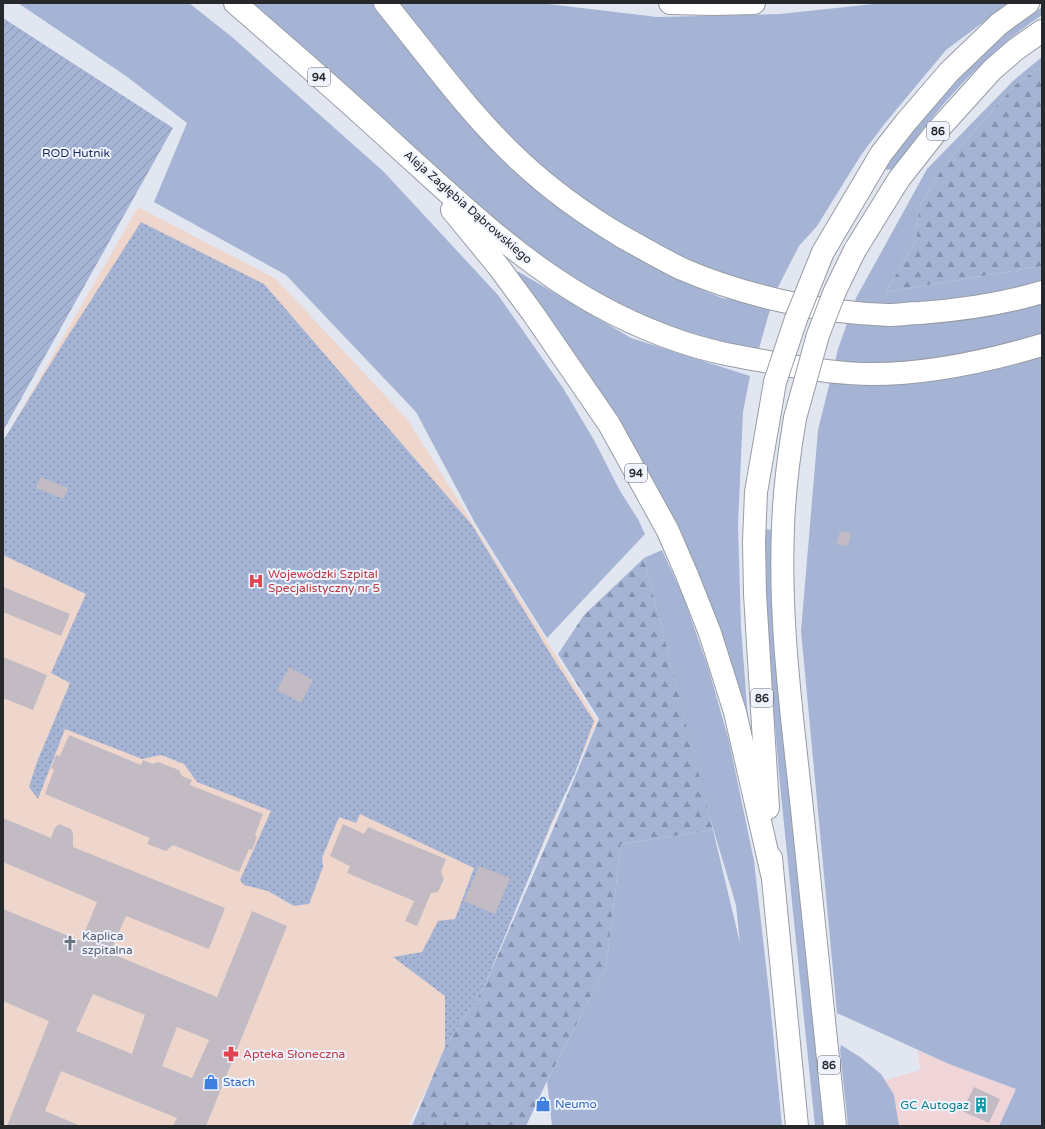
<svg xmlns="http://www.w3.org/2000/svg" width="1045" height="1129" font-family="'Varela Round',sans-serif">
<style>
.commercial{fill:#efd4d8}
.medical{fill:#eed6cc}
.grass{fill:#a5b4d5}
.forest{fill:url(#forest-firs)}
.park{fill:url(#park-dots)}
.garden{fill:url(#garden-furrows)}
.building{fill:#c3bbc3;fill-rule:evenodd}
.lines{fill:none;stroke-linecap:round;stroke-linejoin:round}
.primary-casing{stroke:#979ca5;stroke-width:24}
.primary{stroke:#fff;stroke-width:22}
.primary-bridge-casing{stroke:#979ca5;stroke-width:24;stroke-linecap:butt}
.primary-bridge{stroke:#fff;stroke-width:22}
.labels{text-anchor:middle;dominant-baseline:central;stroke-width:4;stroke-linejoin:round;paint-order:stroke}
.shield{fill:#eef3fe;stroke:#62656b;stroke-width:1}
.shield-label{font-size:11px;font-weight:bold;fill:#26282c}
.park-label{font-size:12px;fill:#17295c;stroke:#eef3fe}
.street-label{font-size:12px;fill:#26282c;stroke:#eef3fe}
.health-label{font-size:12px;fill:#be3a42;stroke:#eef3fe;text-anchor:start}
.worship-label{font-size:12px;fill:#5b616d;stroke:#eef3fe;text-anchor:start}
.shop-label{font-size:12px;fill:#366cbe;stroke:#eef3fe;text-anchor:start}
.culture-label{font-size:12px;fill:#0d838f;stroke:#eef3fe;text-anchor:end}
</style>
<defs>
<pattern id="forest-firs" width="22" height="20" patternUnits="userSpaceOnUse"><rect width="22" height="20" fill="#a5b4d5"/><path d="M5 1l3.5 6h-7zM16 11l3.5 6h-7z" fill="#8692ad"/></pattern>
<pattern id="park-dots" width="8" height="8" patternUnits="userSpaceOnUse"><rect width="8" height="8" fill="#a5b4d5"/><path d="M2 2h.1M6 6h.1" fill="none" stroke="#8692ad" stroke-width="1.8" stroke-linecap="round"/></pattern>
<pattern id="garden-furrows" width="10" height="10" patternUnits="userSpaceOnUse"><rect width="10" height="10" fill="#a5b4d5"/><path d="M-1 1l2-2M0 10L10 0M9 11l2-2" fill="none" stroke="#8692ad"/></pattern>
</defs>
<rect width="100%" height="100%" fill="#e1e6f0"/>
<polygon class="commercial" points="917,1050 949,1064 1016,1089 999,1126 865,1126 860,1087 921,1070"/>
<polygon class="medical" points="138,207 276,279 407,419 597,721 495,955 445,1047 429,1084 408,1126 3,1126 3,442"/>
<g class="grass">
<polygon points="18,3 189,3 232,37 383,171 498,295 563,388 594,440 620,491 638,519 645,534 547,638 475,523 416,412 286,275 154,202 187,123 126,76"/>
<polygon points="247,3 373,3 402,42 465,115 550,199 575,220 672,277 722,298 771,306 758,352 674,328 628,309 559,272 478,208"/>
<polygon points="399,3 540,3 657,17 780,14 883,3 1009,3 946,50 886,122 861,155 817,226 799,246 776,291 730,279 667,251 617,224 530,159 481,106"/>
<path d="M1042 7V15C982 55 935 111 893 169L887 170 885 168 887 164C918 122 950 79 990 46 1006 32 1025 20 1042 7Z"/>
<polygon points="1042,57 1042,66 1017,83 944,165 919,208 916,240 886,292 1042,266 1042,1126 999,1126 1016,1089 949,1064 837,1013 801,631 818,430 838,349 856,298 927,169 1014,80"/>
<polygon points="512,270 519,272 631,338 750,376 743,412 738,525 741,627 751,759 709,615"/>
<polygon points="765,529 773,530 824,1126 815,1126 780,785 762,570"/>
<polygon points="662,550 683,596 708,667 729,741 754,861 769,992 782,1126 552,1126 547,1081 606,967 621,844 713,830 740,943 736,905 707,808 644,558"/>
<polygon points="841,1045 860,1057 881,1074 894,1095 899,1126 848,1126 840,1051"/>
</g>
<g class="forest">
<polygon points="1042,66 1042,266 886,292 916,240 919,208 944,165 1017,83"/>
<polygon points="644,558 713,830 621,844 606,967 547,1081 526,1126 412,1126 445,1047 484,987 554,827 599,719 558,654 584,615"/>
</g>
<polygon class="park" points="141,222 264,284 472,525 553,658 594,721 575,773 551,824 484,987 445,1047 445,996 393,957 422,952 438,921 455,919 474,868 360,814 356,823 339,817 322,858 323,867 309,904 294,906 268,891 244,885 240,880 271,811 197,782 184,764 161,755 142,759 65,729 38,799 29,787 37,762 70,683 51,673 86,594 3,555 3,441 59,350"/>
<polygon class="garden" points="3,18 173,128 3,431"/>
<g class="building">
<polygon points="40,477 68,488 64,499 36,488"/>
<polygon points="840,531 851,533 848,546 837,544"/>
<polygon points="3,587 70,614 61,636 3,612"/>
<polygon points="3,657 47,675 33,710 3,698"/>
<polygon points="289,667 313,680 301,703 277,690"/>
<polygon points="69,735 141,765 143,760 152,764 158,762 179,770 182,776 192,780 190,785 263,814 255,835 257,837 252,850 249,849 239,872 173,845 166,851 147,844 150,838 45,794 54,770 51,768 56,755 60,756"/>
<path d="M3 818 51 838 54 829 59 824 71 829 73 834V847L225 908 209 949 126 916 110 953 217 997 252 911 287 926 206 1126H173L177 1118 61 1071 45 1111 81 1126H7L49 1021 3 1001V909L81 941 97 902 3 862ZM93 994 145 1015 132 1054 76 1031ZM177 1027 209 1040 192 1078 162 1066Z"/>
<polygon points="343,824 364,834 368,827 446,859 441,872 444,879 438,892 431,893 417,926 405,921 414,901 347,873 350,866 330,856"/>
<polygon points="479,866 510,878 495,914 464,901"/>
<polygon points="974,1087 1000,1099 989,1123 962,1111"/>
</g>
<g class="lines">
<g class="primary-casing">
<g id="primary">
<path d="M235 3C292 52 348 101 403 152 452 196 499 241 554 278 592 304 635 326 679 341 710 352 742 357 774 363 807 369 839 374 872 374 929 374 988 361 1042 345"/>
<path d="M385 3C429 57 470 115 521 162 551 190 586 215 621 236 641 247 661 259 682 269 745 296 821 313 889 315 899 315 910 313 920 313 961 310 1003 304 1042 292"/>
<polyline points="670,3 714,4 754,3"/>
<polyline points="452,210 498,266 532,312 609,424 668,531 687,575 710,633 735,712 772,874"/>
<polyline points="855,250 899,179 936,132 992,70 1015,50 1042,31"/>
<polyline points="823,252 881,154 906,122 949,72 999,24 1028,3"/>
<path d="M795 418C789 454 784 491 783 528 779 622 792 716 802 809 813 915 824 1020 835 1126"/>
<polyline points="768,423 756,492 754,542 755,594 768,808"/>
<polyline points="771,858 797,1126"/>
</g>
</g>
<use href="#primary" class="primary"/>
<g class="primary-bridge-casing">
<g id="primary-bridge">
<polyline points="795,418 818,335 835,291 855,250"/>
<polyline points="768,423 775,382 796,319 823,252"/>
</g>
</g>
<use href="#primary-bridge" class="primary-bridge"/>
</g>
<defs>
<g id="hospital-bare" transform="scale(1.2)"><path d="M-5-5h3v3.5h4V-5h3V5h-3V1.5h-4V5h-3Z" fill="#e0444e" stroke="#eef3fe" stroke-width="2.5" paint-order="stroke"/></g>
<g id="church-bare" transform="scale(1.2)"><path d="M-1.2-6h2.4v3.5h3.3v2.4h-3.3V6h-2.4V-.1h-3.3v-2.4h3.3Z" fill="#6b7280" stroke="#eef3fe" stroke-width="2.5" paint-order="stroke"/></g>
<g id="pharmacy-bare" transform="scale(1.2)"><path d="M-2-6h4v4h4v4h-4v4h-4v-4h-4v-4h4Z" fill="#e0444e" stroke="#eef3fe" stroke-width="2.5" paint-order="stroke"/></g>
<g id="shop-bare" transform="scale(1.2)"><path d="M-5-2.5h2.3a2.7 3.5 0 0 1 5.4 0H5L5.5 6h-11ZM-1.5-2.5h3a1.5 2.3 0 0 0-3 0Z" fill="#3f7fe0" stroke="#eef3fe" stroke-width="2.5" paint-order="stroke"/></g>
<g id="building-bare" transform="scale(1.2)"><path d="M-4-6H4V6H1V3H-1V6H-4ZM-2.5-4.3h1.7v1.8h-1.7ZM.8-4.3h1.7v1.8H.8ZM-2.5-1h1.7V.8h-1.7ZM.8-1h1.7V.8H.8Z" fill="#0f9aa8" stroke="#eef3fe" stroke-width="2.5" paint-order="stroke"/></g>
</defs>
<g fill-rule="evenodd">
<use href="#hospital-bare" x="256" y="581"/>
<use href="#church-bare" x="70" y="943"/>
<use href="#pharmacy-bare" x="231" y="1054"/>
<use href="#shop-bare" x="211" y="1082"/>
<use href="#shop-bare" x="543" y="1104"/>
<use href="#building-bare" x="981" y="1105"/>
</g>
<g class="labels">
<g class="shield">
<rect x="308" y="68" width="22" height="18" rx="3"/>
<rect x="927" y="122" width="22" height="18" rx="3"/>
<rect x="625" y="464" width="22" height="18" rx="3"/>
<rect x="751" y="689" width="22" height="18" rx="3"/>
<rect x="818" y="1056" width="22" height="18" rx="3"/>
</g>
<g class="shield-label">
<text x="319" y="77">94</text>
<text x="938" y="131">86</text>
<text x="636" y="473">94</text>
<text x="762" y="698">86</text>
<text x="829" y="1065">86</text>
</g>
<g class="park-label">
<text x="76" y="153">ROD Hutnik</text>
</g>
<g class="street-label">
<text transform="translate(468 207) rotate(41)">Aleja Zagłębia Dąbrowskiego</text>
</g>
<g class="health-label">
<text x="268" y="574">Wojewódzki Szpital<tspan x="268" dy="14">Specjalistyczny nr 5</tspan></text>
<text x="243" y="1054">Apteka Słoneczna</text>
</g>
<g class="worship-label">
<text x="82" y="936">Kaplica<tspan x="82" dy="14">szpitalna</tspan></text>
</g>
<g class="shop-label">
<text x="223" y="1082">Stach</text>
<text x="555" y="1104">Neumo</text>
</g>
<g class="culture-label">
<text x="969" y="1105">GC Autogaz</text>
</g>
</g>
<rect width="1045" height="1129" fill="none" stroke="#26282c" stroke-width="8"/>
</svg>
